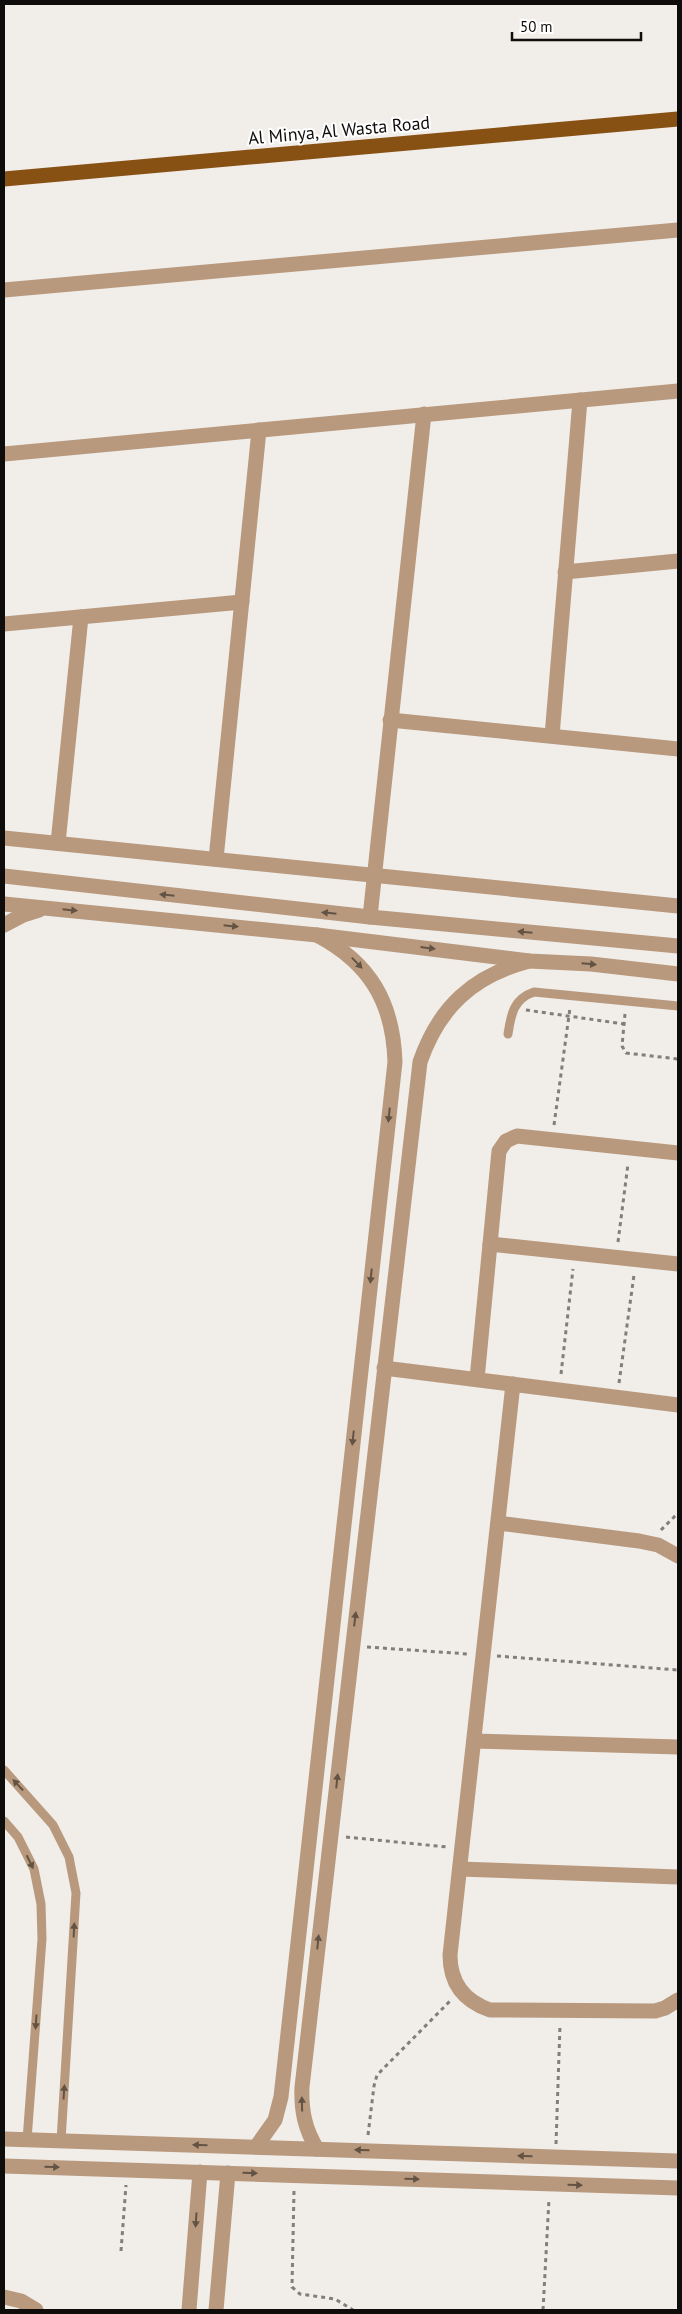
<svg xmlns="http://www.w3.org/2000/svg" width="682" height="2314" font-family="'PT Sans',sans-serif">
<style>
.lines{fill:none;stroke-linecap:round;stroke-linejoin:round}
.path{stroke:#817e7b;stroke-width:3;stroke-dasharray:4 4;stroke-linecap:butt}
.lane{stroke:#b8997d;stroke-width:9}
.street{stroke:#b8997d;stroke-width:15}
.primary{stroke:#885114;stroke-width:15}
.oneway{fill:#635344}
.labels{text-anchor:middle;dominant-baseline:central;stroke-width:4;stroke-linejoin:round;paint-order:stroke}
.street-label{font-size:18px;fill:#0e0d0b;stroke:#fff}
</style>
<rect width="100%" height="100%" fill="#f1ede9"/>
<g class="lines">
<g class="path">
<polyline points="526,1010 624,1024"/>
<polyline points="625,1014 622,1046 626,1053 678,1059"/>
<polyline points="554,1125 570,1008"/>
<polyline points="618,1242 628,1164"/>
<polyline points="561,1374 573,1269"/>
<polyline points="619,1383 634,1275"/>
<polyline points="661,1530 678,1513"/>
<polyline points="367,1647 468,1654"/>
<polyline points="497,1656 678,1670"/>
<polyline points="346,1837 447,1847"/>
<polyline points="368,2135 374,2086 377,2075 451,2000"/>
<polyline points="556,2144 560,2025"/>
<polyline points="294,2191 292,2287 300,2294 335,2299 353,2310"/>
<polyline points="121,2251 126,2185"/>
<polyline points="543,2310 549,2199"/>
</g>
<g class="lane">
<path d="M508 1034C511 1015 513 999 534 992L678 1006"/>
<polyline points="4,1770 53,1825 69,1857 76,1893 61,2141"/>
<polyline points="4,1821 18,1837 34,1869 41,1904 42,1939 27,2140"/>
</g>
<g class="street">
<polyline points="4,290 678,230"/>
<polyline points="4,454 678,391"/>
<polyline points="565,572 678,561"/>
<polyline points="4,624 242,602"/>
<polyline points="390,720 678,749"/>
<polyline points="552,736 580,400"/>
<polyline points="4,838 678,906"/>
<polyline points="58,843 81,617"/>
<polyline points="216,859 259,430"/>
<polyline points="4,876 370,917 678,946"/>
<polyline points="4,904 317,935 529,961 591,964 678,974"/>
<polyline points="370,917 424,414"/>
<polyline points="4,925 23,915 39,910"/>
<polyline points="490,1244 678,1264"/>
<polyline points="384,1368 678,1405"/>
<polyline points="477,1379 499,1151 506,1141 517,1136 678,1153"/>
<path d="M513 1384 450 1955C450 1983 464 2001 490 2010L655 2011 665 2008 678 2000"/>
<polyline points="498,1523 639,1541 658,1545 678,1556"/>
<polyline points="474,1741 678,1747"/>
<polyline points="460,1869 678,1877"/>
<polyline points="4,2139 678,2161"/>
<path d="M256 2147 275 2120 281 2097 395 1062C393 1002 370 963 317 935"/>
<path d="M317 2149C305 2129 301 2111 302 2087L420 1062C439 1007 473 976 529 961"/>
<polyline points="4,2166 678,2188"/>
<polyline points="4,2297 21,2301 36,2310"/>
<polyline points="189,2310 200,2172"/>
<polyline points="216,2310 228,2173"/>
</g>
<polyline class="primary" points="4,179 678,119"/>
</g>
<defs><path id="oneway-solid" d="M-6-.8H1V-3.2L6.5 0L1 3.2V.8H-6Z" transform="scale(1.25)"/></defs>
<g class="oneway">
<use href="#oneway-solid" transform="translate(167 895) rotate(-174)"/>
<use href="#oneway-solid" transform="translate(70 910) rotate(6)"/>
<use href="#oneway-solid" transform="translate(329 913) rotate(-174)"/>
<use href="#oneway-solid" transform="translate(231 926) rotate(6)"/>
<use href="#oneway-solid" transform="translate(525 932) rotate(-175)"/>
<use href="#oneway-solid" transform="translate(428 948) rotate(7)"/>
<use href="#oneway-solid" transform="translate(357 963) rotate(46)"/>
<use href="#oneway-solid" transform="translate(589 964) rotate(5)"/>
<use href="#oneway-solid" transform="translate(389 1115) rotate(96)"/>
<use href="#oneway-solid" transform="translate(371 1276) rotate(96)"/>
<use href="#oneway-solid" transform="translate(353 1438) rotate(96)"/>
<use href="#oneway-solid" transform="translate(355 1619) rotate(-83)"/>
<use href="#oneway-solid" transform="translate(337 1781) rotate(-84)"/>
<use href="#oneway-solid" transform="translate(18 1785) rotate(-133)"/>
<use href="#oneway-solid" transform="translate(30 1862) rotate(64)"/>
<use href="#oneway-solid" transform="translate(74 1930) rotate(-87)"/>
<use href="#oneway-solid" transform="translate(318 1942) rotate(-84)"/>
<use href="#oneway-solid" transform="translate(36 2022) rotate(94)"/>
<use href="#oneway-solid" transform="translate(64 2092) rotate(-86)"/>
<use href="#oneway-solid" transform="translate(302 2104) rotate(-91)"/>
<use href="#oneway-solid" transform="translate(200 2145) rotate(-178)"/>
<use href="#oneway-solid" transform="translate(362 2150) rotate(-178)"/>
<use href="#oneway-solid" transform="translate(525 2156) rotate(-178)"/>
<use href="#oneway-solid" transform="translate(52 2167) rotate(2)"/>
<use href="#oneway-solid" transform="translate(250 2173) rotate(2)"/>
<use href="#oneway-solid" transform="translate(412 2179) rotate(2)"/>
<use href="#oneway-solid" transform="translate(575 2185) rotate(2)"/>
<use href="#oneway-solid" transform="translate(196 2220) rotate(94)"/>
</g>
<g class="labels">
<g class="street-label">
<text transform="translate(339 130) rotate(-5)">Al Minya, Al Wasta Road</text>
</g>
</g>
<rect width="682" height="2314" fill="none" stroke="#0e0d0b" stroke-width="10"/>
<path d="M512 32v8h129v-8" fill="none" stroke="#0e0d0b" stroke-width="2.5"/>
<text x="520" y="32" font-size="15" fill="#0e0d0b" stroke="#ffffff" stroke-width="4" paint-order="stroke">50 m</text>
</svg>
